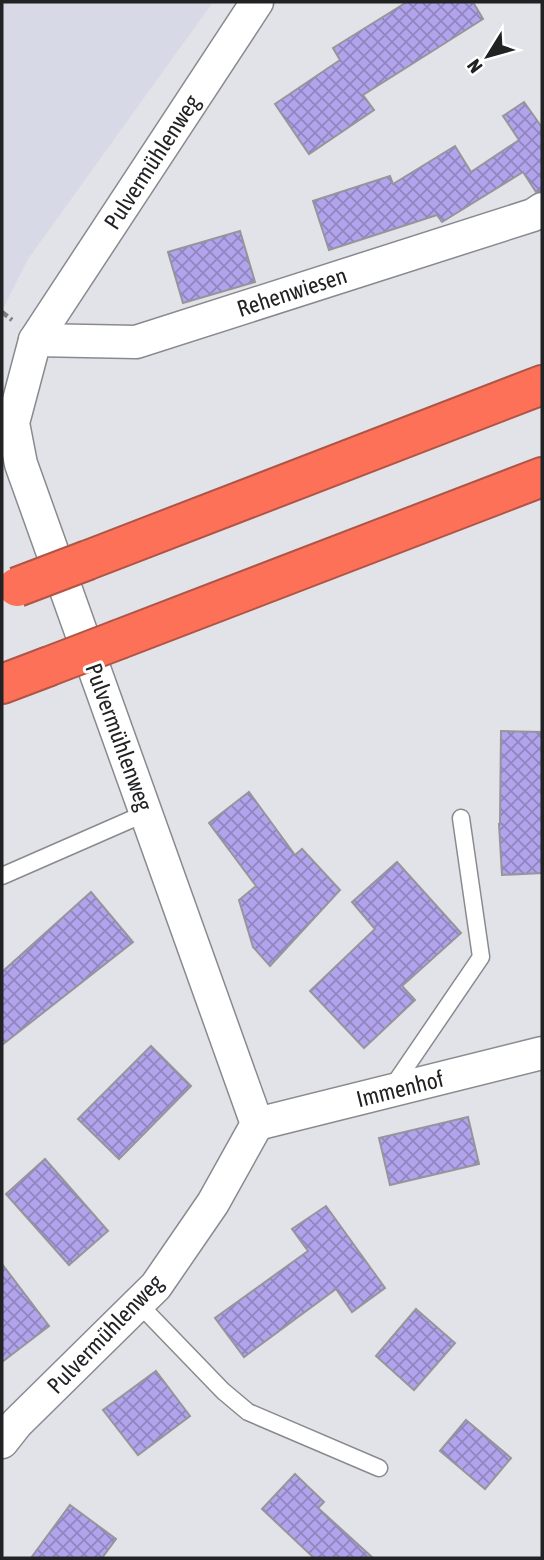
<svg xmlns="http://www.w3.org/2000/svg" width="544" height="1560" font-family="'Asap Condensed',sans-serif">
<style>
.built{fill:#d7d9e6}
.building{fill:url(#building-cross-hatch);stroke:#95959a;stroke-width:2}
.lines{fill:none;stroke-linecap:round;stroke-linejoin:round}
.lane-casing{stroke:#898a8f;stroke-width:19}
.street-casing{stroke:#898a8f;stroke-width:35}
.highway-casing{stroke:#af5546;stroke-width:42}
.path{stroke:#808185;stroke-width:4.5;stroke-dasharray:7 3.5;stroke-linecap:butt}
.lane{stroke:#fff;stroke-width:16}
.street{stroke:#fff;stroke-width:32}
.highway{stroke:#fc7158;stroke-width:38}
.highway-bridge-casing{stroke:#af5546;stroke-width:42;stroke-linecap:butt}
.highway-bridge{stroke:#fc7158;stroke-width:38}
.labels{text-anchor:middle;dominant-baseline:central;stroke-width:6;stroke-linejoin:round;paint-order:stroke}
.street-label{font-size:23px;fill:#212224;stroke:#fff}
</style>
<defs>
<pattern id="building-cross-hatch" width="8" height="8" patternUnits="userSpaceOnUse" patternTransform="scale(1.75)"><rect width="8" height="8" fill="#b2a4ec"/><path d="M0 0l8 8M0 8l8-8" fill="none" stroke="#9085bf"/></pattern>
</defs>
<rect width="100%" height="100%" fill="#e2e3e9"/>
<polygon class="built" points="2,2 213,2 28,259 2,311"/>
<g class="building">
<polygon points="407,2 473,2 483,19 363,95 374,110 309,154 275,104 340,60 333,48"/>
<polygon points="524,102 541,126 542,125 542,191 536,192 523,172 442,222 437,215 329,250 313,201 390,176 393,184 455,146 471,172 519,140 503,116"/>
<polygon points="240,231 255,282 183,303 168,252"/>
<polygon points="501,731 542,732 542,873 502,875 499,824 500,824"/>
<polygon points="249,792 295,855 302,849 340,890 270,966 253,947 239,900 256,886 209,823"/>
<polygon points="397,862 461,933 402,986 415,1000 364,1048 310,991 375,929 352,902"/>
<polygon points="91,892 133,942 2,1045 2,972"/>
<polygon points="151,1046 191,1086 119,1159 78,1119"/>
<polygon points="468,1117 479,1164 390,1185 379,1138"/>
<polygon points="45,1159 108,1231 69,1265 6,1194"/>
<polygon points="326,1206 385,1288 352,1312 336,1289 244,1357 215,1318 308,1251 292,1229"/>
<polygon points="2,1264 49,1326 2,1362"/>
<polygon points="416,1309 455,1343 414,1390 376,1356"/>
<polygon points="156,1371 190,1416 138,1455 103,1410"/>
<polygon points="466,1420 511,1458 485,1489 440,1451"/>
<polygon points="295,1474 324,1502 318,1508 373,1558 314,1558 262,1509"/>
<polygon points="70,1505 116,1539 102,1558 31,1558"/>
</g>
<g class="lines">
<g class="lane-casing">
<g id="lane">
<polyline points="2,876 146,813"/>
<polyline points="391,1089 481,957 461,818"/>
<polyline points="138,1303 223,1391 248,1412 379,1468"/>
</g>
</g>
<g class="street-casing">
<g id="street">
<polyline points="35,340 136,342 533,215 542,209"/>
<polyline points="257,1124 542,1053"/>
<polyline points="2,1442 17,1423 156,1286 213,1203 257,1124 21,464 13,423 35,340 257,2"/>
</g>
</g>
<g class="highway-casing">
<g id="highway">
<polyline points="88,560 542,385"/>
<polyline points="120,639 542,477"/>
<polyline points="2,684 47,667"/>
</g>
</g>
<polyline class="path" points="2,312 12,320"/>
<use href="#lane" class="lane"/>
<use href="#street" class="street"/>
<use href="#highway" class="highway"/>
<g class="highway-bridge-casing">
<g id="highway-bridge">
<polyline points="17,587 88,560"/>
<polyline points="47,667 120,639"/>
</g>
</g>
<use href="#highway-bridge" class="highway-bridge"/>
</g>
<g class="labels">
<g class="street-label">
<text transform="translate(152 162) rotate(-57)">Pulvermühlenweg</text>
<text transform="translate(292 292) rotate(-18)">Rehenwiesen</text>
<text transform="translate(119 737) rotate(70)">Pulvermühlenweg</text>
<text transform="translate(400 1089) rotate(-14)">Immenhof</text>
<text transform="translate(105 1334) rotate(-46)">Pulvermühlenweg</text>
</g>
</g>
<rect width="544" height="1560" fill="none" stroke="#212224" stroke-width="7"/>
<g transform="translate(488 56) rotate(233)" stroke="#ffffff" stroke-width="5" paint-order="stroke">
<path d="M0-5L12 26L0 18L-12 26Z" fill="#212224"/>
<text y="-10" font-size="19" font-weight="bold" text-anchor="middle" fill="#212224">N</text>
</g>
</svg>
